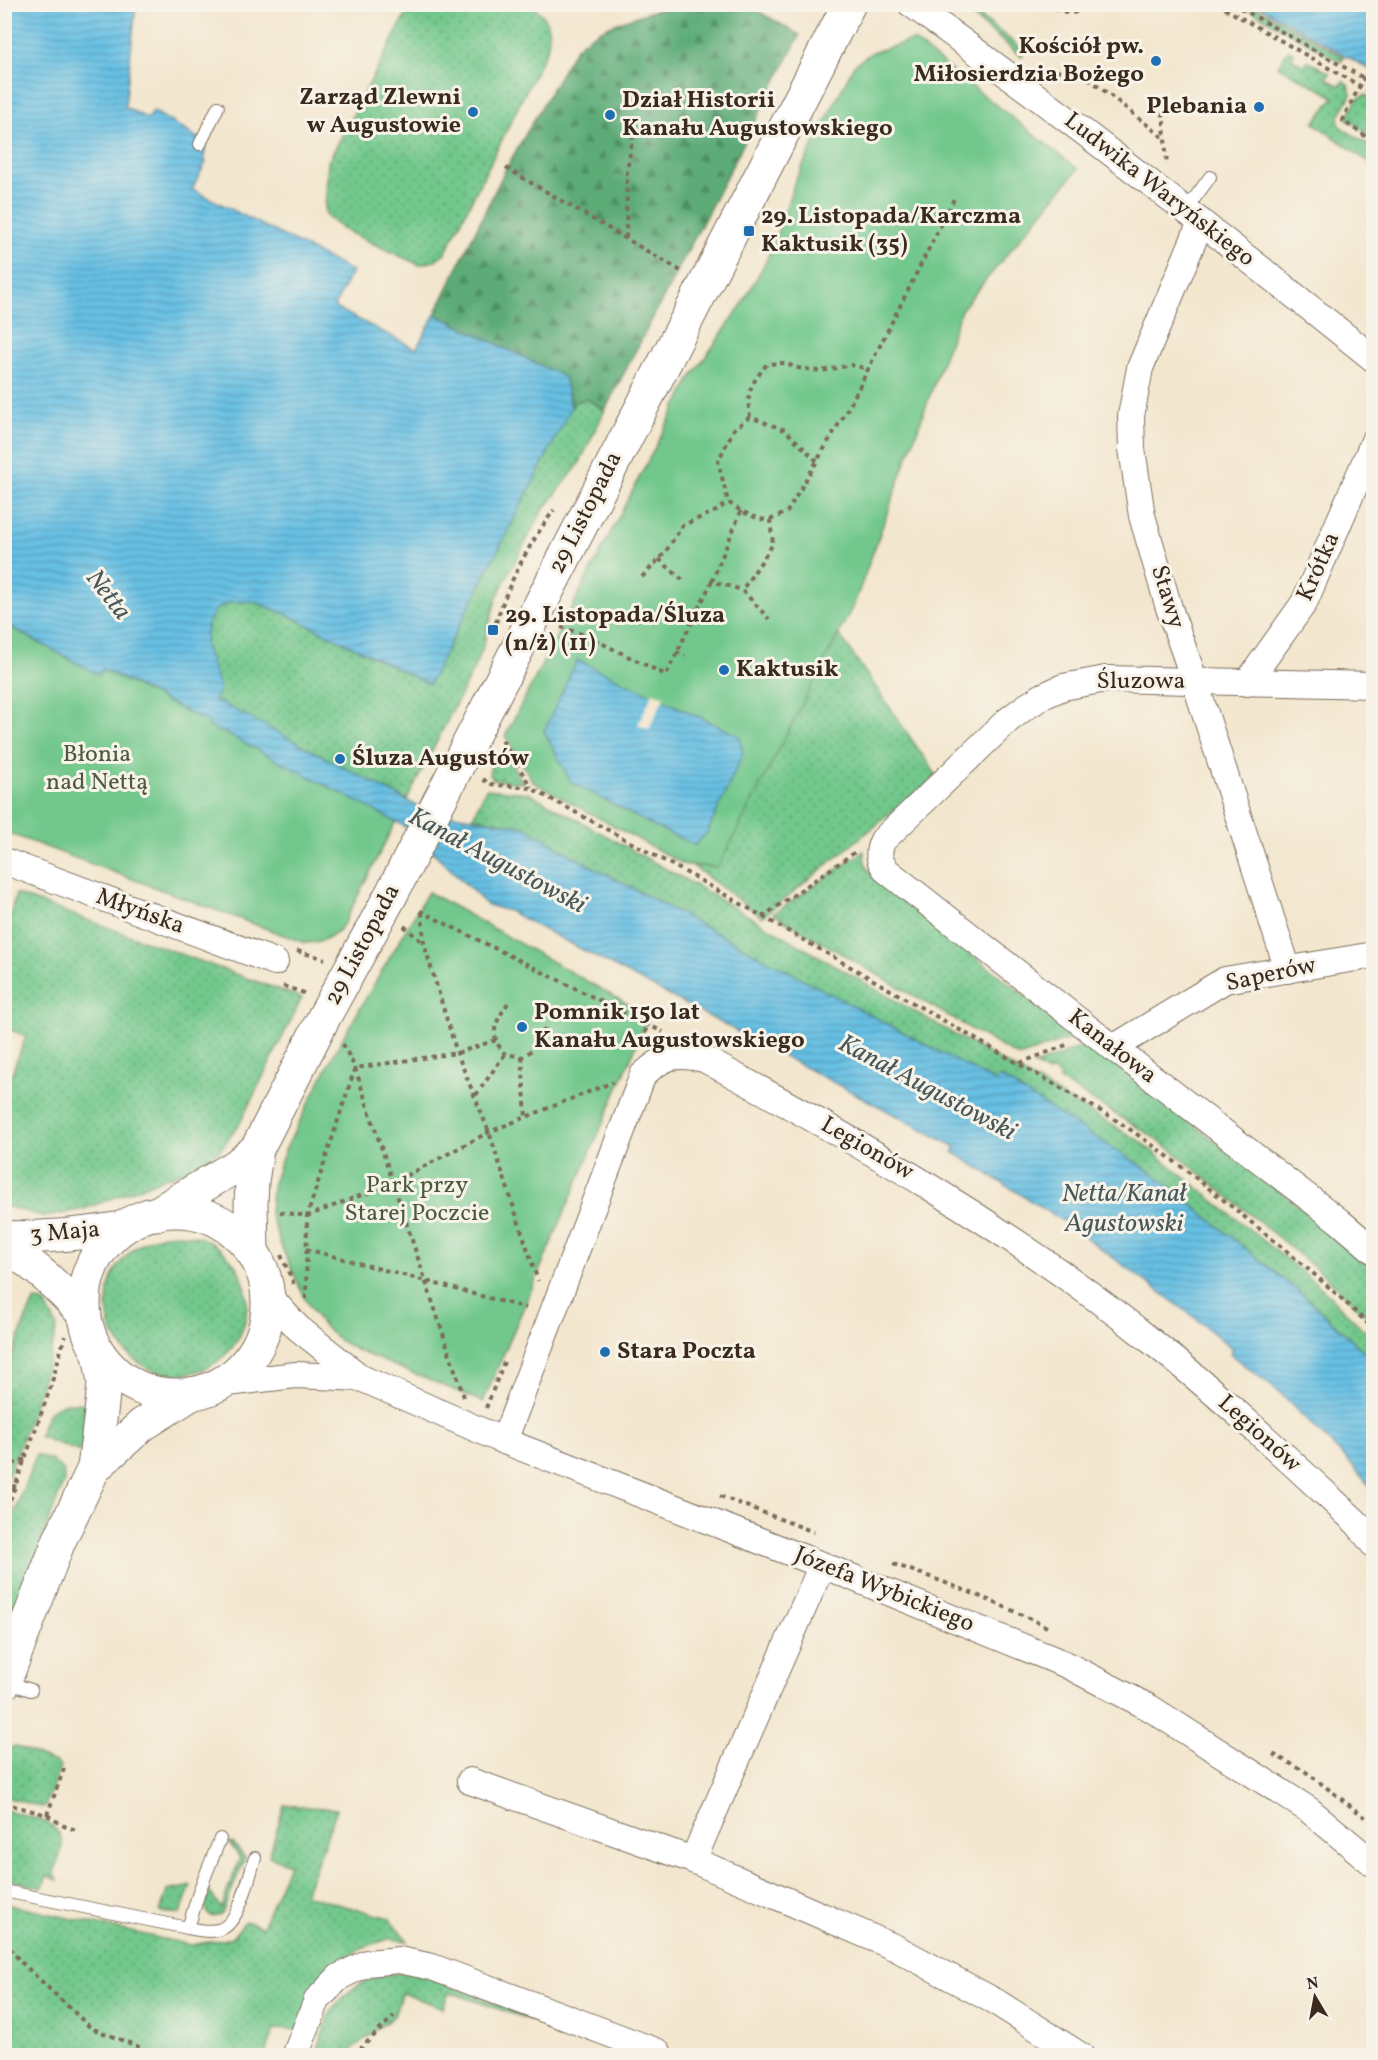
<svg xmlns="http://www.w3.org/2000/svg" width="1378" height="2060" font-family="Vollkorn,serif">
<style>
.grass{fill:url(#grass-dots);stroke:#567955;stroke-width:1.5}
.forest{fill:url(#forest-firs);stroke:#4c6b4b;stroke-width:1.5}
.park{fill:#72c88c;stroke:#567955;stroke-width:1.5}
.water{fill:url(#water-rules);stroke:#507581;stroke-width:1.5}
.pier{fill:#f3e6ce}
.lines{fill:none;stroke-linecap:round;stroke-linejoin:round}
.service-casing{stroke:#7b6c5c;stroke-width:14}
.minor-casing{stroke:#7b6c5c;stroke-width:28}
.tertiary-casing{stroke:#7b6c5c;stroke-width:34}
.primary-casing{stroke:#7b6c5c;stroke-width:35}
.path{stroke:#7b6c5c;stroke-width:4;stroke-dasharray:4.5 4.5;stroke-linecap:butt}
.service{stroke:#fff;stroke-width:12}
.minor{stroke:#fff;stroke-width:26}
.tertiary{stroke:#fff;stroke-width:32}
.primary{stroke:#fff;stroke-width:33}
.poi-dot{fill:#1f6fb2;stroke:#f7f3e8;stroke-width:2}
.labels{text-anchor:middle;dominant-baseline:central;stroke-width:6;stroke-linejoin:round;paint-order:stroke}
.poi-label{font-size:24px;font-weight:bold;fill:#3b2a1e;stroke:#f7f3e8;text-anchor:start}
.street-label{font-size:24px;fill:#3b2a1e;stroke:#f7f3e8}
.park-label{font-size:24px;fill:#4c593f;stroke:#f7f3e8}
.water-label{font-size:26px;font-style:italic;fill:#485759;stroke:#f7f3e8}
</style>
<defs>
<pattern id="grass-dots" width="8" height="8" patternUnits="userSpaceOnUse" patternTransform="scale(1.5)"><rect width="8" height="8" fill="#72c88c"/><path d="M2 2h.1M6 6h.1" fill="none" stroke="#5fa372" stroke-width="1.8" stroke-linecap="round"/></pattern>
<pattern id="forest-firs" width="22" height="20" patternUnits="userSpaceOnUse" patternTransform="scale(1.5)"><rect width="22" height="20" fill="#5dac78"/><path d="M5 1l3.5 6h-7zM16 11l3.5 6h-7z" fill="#4e8c62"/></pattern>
<pattern id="water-rules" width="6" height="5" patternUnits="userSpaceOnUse" patternTransform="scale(1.5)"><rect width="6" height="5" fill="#66c0e4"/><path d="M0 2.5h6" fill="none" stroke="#559cb8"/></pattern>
</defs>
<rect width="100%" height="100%" fill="#f7f3e8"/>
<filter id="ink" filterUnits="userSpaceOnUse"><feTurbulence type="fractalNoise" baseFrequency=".0167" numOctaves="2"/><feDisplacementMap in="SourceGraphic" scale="12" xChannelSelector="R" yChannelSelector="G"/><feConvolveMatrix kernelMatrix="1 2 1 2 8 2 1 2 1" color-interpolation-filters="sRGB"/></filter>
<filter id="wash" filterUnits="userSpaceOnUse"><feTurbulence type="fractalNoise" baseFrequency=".008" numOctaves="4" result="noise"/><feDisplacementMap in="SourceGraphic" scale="24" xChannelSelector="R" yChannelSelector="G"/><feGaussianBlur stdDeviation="1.35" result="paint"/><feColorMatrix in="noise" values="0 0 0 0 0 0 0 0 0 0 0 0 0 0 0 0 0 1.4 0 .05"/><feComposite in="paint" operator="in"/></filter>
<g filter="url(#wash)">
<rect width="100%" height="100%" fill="#f3e6ce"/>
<g class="grass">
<path d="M411 5H530C547 14 552 30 547 49L446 252 434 261 419 265 342 229 326 215 325 208 328 162Z"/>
<polygon points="959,5 966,5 1023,50 1022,57"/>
<polygon points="1241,5 1252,5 1344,57 1341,62"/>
<polygon points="1288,50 1294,53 1291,58 1304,66 1308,61 1330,73 1327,79 1340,86 1343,81 1348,84 1351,95 1340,114 1338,121 1342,128 1373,148 1373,165 1314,123 1334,97 1278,66"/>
<polygon points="1365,95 1373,99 1373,138 1347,119 1357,99"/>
<polygon points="587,399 605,410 579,464 542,512 504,582 496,600 481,653 472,672 407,800 214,701 205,644 207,625 215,610 230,602 252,601 286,614 429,684 574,402"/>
<polygon points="834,627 937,776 762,917 682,858"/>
<polygon points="503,752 504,753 524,783 495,780 489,774 490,768"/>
<polygon points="486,789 529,793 693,884 1140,1141 1317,1284 1373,1339 1373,1360 1304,1296 1154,1174 1000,1078 997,1083 576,858 525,827 473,817"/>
<path d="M864 851C864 863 867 871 876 880L1077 1036 1019 1057 773 914Z"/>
<polygon points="16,894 302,998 239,1125 219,1151 197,1166 84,1209 46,1217 5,1206 5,1091 26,1036 5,1028 5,931"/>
<polygon points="1089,1044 1290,1199 1373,1267 1373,1322 1325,1276 1174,1152 1147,1133 1059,1080 1061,1076 1051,1070 1048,1073 1034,1065"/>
<circle cx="177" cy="1304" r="70"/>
<path d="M35 1300 45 1303 57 1326C46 1380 24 1433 5 1484V1377L26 1318Z"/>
<path d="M66 1403H79L92 1407 80 1452 39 1436C46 1418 46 1409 66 1403Z"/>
<polygon points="36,1455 51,1460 63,1470 64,1481 5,1636 5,1538"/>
<polygon points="15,1746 58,1764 60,1768 45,1806 41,1807 5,1797 5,1759 8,1749"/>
<polygon points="284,1805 337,1809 305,1895 389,1918 408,1941 389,1939 361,1948 328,1972 297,2030 274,2029 266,2055 5,2056 5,1904 191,1945 232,1938 245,1921 262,1927 289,1864 269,1856"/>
<path d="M4 1810C23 1815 61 1819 62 1844 62 1853 57 1863 54 1872L58 1880 47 1876 42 1888 5 1879Z"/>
<path d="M229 1842 234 1844 245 1858 222 1914C202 1924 205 1902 209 1891L221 1908 240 1858Z"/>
<polygon points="191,1886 180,1914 160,1912 167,1891"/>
<path d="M414 1972 621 2051 449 1992 443 2008 402 1993 394 2016 344 2055 316 2056C321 2041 324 2024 331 2010 334 2007 338 2003 341 2000 361 1977 385 1973 414 1972Z"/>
</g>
<path class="forest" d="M676 4 741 5 758 11 800 35 605 410 587 399 574 402 571 408 564 377 435 314 506 168 575 49C602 22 641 16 676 4Z"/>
<g class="park">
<polygon points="913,40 1078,169 961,310 855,602 718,867 685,865 533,782 505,736 691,378 741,306 766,261 775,239 795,181 854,65 871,53"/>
<path d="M4 624 99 674 102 669 209 723 208 726 219 732 220 730 396 821 343 925C333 938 322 942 305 943L5 832Z"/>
<polygon points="428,892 649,1016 483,1402 356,1350 337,1339 320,1322 305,1299 282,1248 270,1214 272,1186 285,1150 337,1048"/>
</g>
<g class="water">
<polygon points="4,5 136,5 125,107 148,119 153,111 206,143 204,158 206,162 192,189 352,271 334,307 416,349 435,314 564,377 571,408 429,684 286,614 252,601 230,602 215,610 207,625 205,645 220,689 214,701 219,704 220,702 444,820 448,814 525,827 576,858 996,1082 1000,1077 1154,1174 1304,1296 1373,1360 1373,1490 1350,1463 1279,1392 1230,1354 1233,1349 1190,1314 1063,1221 953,1152 956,1147 509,911 487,905 429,848 433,841 221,731 220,732 208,726 209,723 103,669 99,675 5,624"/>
<polygon points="1257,5 1373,5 1373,71 1369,69"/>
<polygon points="577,660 740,736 743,754 707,833 695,845 653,826 571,782 544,731"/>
</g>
<polygon class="pier" points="653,692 664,697 649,729 638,725"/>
</g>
<g filter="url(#ink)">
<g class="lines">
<g class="service-casing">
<g id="service">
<polyline points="200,144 218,107"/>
<polyline points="1186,210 1210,177"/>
<polyline points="6,1682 31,1690"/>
<path d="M4 1891 188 1928C198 1930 211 1933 221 1929 240 1922 249 1876 255 1858"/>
<polyline points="188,1928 200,1889 220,1839"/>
</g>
</g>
<g class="minor-casing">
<g id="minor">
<path d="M911 4C1069 118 1222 237 1374 359"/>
<polyline points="1201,222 1140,368 1131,416 1132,449 1142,516 1169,608 1195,682 1288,970"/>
<polyline points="1247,683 1304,603 1374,441"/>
<path d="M1374 685 1106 679 1063 687 1043 696 1024 708 1007 721 883 840C877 852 878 860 887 871L1089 1029 1339 1221 1374 1251"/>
<polyline points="4,861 275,962"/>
<polyline points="1113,1048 1225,980 1374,955"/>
<polyline points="267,1294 298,1328 361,1378 504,1441 822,1565 1067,1665 1150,1708 1309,1810 1374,1864"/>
<polyline points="219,1384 296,1375 361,1378"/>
<path d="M504 1441 643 1075C664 1055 676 1053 704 1059 861 1143 1016 1232 1155 1344 1226 1400 1292 1463 1358 1524L1374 1545"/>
<polyline points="470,1781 693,1860 896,1948 996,2002 1081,2056"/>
<polyline points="693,1860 822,1565"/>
<polyline points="295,2056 317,2000 339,1977 367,1963 399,1960 432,1967 658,2052 660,2056"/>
</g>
</g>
<g class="tertiary-casing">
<g id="tertiary">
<path d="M4 1237C45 1238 85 1234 125 1227"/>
<path d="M4 1246C36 1265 60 1289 85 1316"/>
</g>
</g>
<g class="primary-casing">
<g id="primary">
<circle cx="176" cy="1303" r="92"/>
<polyline points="156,1214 236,1166 257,1149"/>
<polyline points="252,1251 251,1204 252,1181 257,1149 324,1017 391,895 849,4"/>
<polyline points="94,1468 142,1425 191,1394"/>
<polyline points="4,1683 59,1541 94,1468 102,1404 104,1382 99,1354"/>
</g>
</g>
<g class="path">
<path d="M1047 4C1061 12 1075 19 1088 4"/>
<polyline points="1063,4 1069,6 1077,4"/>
<polyline points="1217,4 1374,94"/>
<polyline points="1233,4 1374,84"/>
<polyline points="1369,69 1344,116 1343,121 1374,142"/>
<polyline points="1047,73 1077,69 1165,139"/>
<polyline points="1163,112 1167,164"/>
<polyline points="506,168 681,271"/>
<polyline points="626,238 627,170 635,125 628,122"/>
<polyline points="750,417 734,429 718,461 728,502 741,511 759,519 770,520 773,544 742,590 769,619"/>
<path d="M817 461 785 430 750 417C746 391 751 384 767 364L786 363 796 368 822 371 851 365 869 369"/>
<polyline points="741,511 712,581 742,590"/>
<polyline points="770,520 787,512 851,403 956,195"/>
<polyline points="659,559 685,582"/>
<polyline points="642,577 664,554 683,525 716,511 728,502"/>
<path d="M496 623C507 585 530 542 554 510"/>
<polyline points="561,627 585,635 666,675 712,581"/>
<polyline points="4,648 8,649 4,656"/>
<polyline points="676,652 685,656"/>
<polyline points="502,740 531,787"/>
<path d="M483 779 489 784 531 788 696 878 1111 1117C1155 1145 1195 1177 1236 1210 1283 1248 1331 1286 1374 1330"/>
<polyline points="420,911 663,1032"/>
<polyline points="422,912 424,944 457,1053 489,1132 538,1281"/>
<polyline points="762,917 855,852"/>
<polyline points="404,926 423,943"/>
<polyline points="297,951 325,959"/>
<polyline points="283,986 304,993"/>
<path d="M508 1003C496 1022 487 1034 505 1054L522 1057C537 1049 540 1039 547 1024"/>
<polyline points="643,1042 647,1025"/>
<polyline points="343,1044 355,1068 464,1397"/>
<polyline points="522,1057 526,1117"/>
<polyline points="1020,1063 1069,1044"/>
<polyline points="476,1095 505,1054"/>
<polyline points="280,1212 307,1216 393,1183 489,1132 613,1082"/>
<polyline points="306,1249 526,1308"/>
<polyline points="281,1255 294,1284"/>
<polyline points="306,1299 307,1216 355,1068 457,1053 496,1040"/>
<polyline points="486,1408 504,1362"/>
<polyline points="4,1467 26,1459"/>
<polyline points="4,1482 16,1487"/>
<polyline points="720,1496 814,1532"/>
<polyline points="4,1517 50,1389 65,1336"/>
<path d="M893 1564C946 1582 997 1602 1047 1627"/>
<polyline points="1273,1754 1306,1772 1374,1824"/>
<polyline points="4,1803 47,1815 64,1826 79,1831"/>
<polyline points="47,1815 65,1766"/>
<polyline points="4,1941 21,1962 91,2028 162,2056"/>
<polyline points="353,2056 394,2016"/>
</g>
<use href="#service" class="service"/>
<use href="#minor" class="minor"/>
<use href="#tertiary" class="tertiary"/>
<use href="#primary" class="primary"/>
</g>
</g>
<g class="poi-dot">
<circle cx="1156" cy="61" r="6"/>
<circle cx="1259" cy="107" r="6"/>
<circle cx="473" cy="112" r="6"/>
<circle cx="610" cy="115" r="6"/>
<rect x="743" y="225" width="12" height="12" rx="3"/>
<rect x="487" y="624" width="12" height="12" rx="3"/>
<circle cx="724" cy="670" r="6"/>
<circle cx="340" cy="759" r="6"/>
<circle cx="522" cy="1027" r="6"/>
<circle cx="605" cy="1352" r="6"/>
</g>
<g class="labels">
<g class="poi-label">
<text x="1144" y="47" text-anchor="end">Kościół pw.<tspan x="1144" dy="28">Miłosierdzia Bożego</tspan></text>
<text x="461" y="98" text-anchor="end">Zarząd Zlewni<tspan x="461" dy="28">w Augustowie</tspan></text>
<text x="622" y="101">Dział Historii<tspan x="622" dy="28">Kanału Augustowskiego</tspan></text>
<text x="1247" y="107" text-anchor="end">Plebania</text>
<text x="761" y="217">29. Listopada/Karczma<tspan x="761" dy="28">Kaktusik (35)</tspan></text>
<text x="505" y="616">29. Listopada/Śluza<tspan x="505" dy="28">(n/ż) (11)</tspan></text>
<text x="736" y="670">Kaktusik</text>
<text x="352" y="759">Śluza Augustów</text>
<text x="534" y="1013">Pomnik 150 lat<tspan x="534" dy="28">Kanału Augustowskiego</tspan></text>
<text x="617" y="1352">Stara Poczta</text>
</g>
<g class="street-label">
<text transform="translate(1159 190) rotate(38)">Ludwika Waryńskiego</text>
<text transform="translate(586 513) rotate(-63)">29 Listopada</text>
<text transform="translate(1319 567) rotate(-66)">Krótka</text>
<text transform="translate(1167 597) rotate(73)">Stawy</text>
<text x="1141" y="682">Śluzowa</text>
<text transform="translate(140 912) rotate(20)">Młyńska</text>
<text transform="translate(363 945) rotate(-62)">29 Listopada</text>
<text transform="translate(1271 975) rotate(-12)">Saperów</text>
<text transform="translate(1112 1047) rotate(38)">Kanałowa</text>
<text transform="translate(867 1149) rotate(30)">Legionów</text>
<text transform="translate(65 1233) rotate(-5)">3 Maja</text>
<text transform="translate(1259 1434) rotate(42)">Legionów</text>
<text transform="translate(884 1590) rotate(22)">Józefa Wybickiego</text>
</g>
<g class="park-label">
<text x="97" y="755">Błonia<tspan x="97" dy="28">nad Nettą</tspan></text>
<text x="417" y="1186">Park przy<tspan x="417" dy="28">Starej Poczcie</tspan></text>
</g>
<g class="water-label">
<text transform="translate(108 595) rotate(52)">Netta</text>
<text transform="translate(497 861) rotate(28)">Kanał Augustowski</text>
<text transform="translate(927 1088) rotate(28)">Kanał Augustowski</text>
<text x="1124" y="1194">Netta/Kanał<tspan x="1124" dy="30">Agustowski</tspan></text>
</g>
</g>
<rect width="1378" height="2060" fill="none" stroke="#f7f3e8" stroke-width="24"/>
<g transform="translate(1315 1997) rotate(350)" stroke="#f7f3e8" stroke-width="4.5" paint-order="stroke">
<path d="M0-4.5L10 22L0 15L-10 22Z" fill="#3b2a1e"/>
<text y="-9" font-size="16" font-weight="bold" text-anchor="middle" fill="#3b2a1e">N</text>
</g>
</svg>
